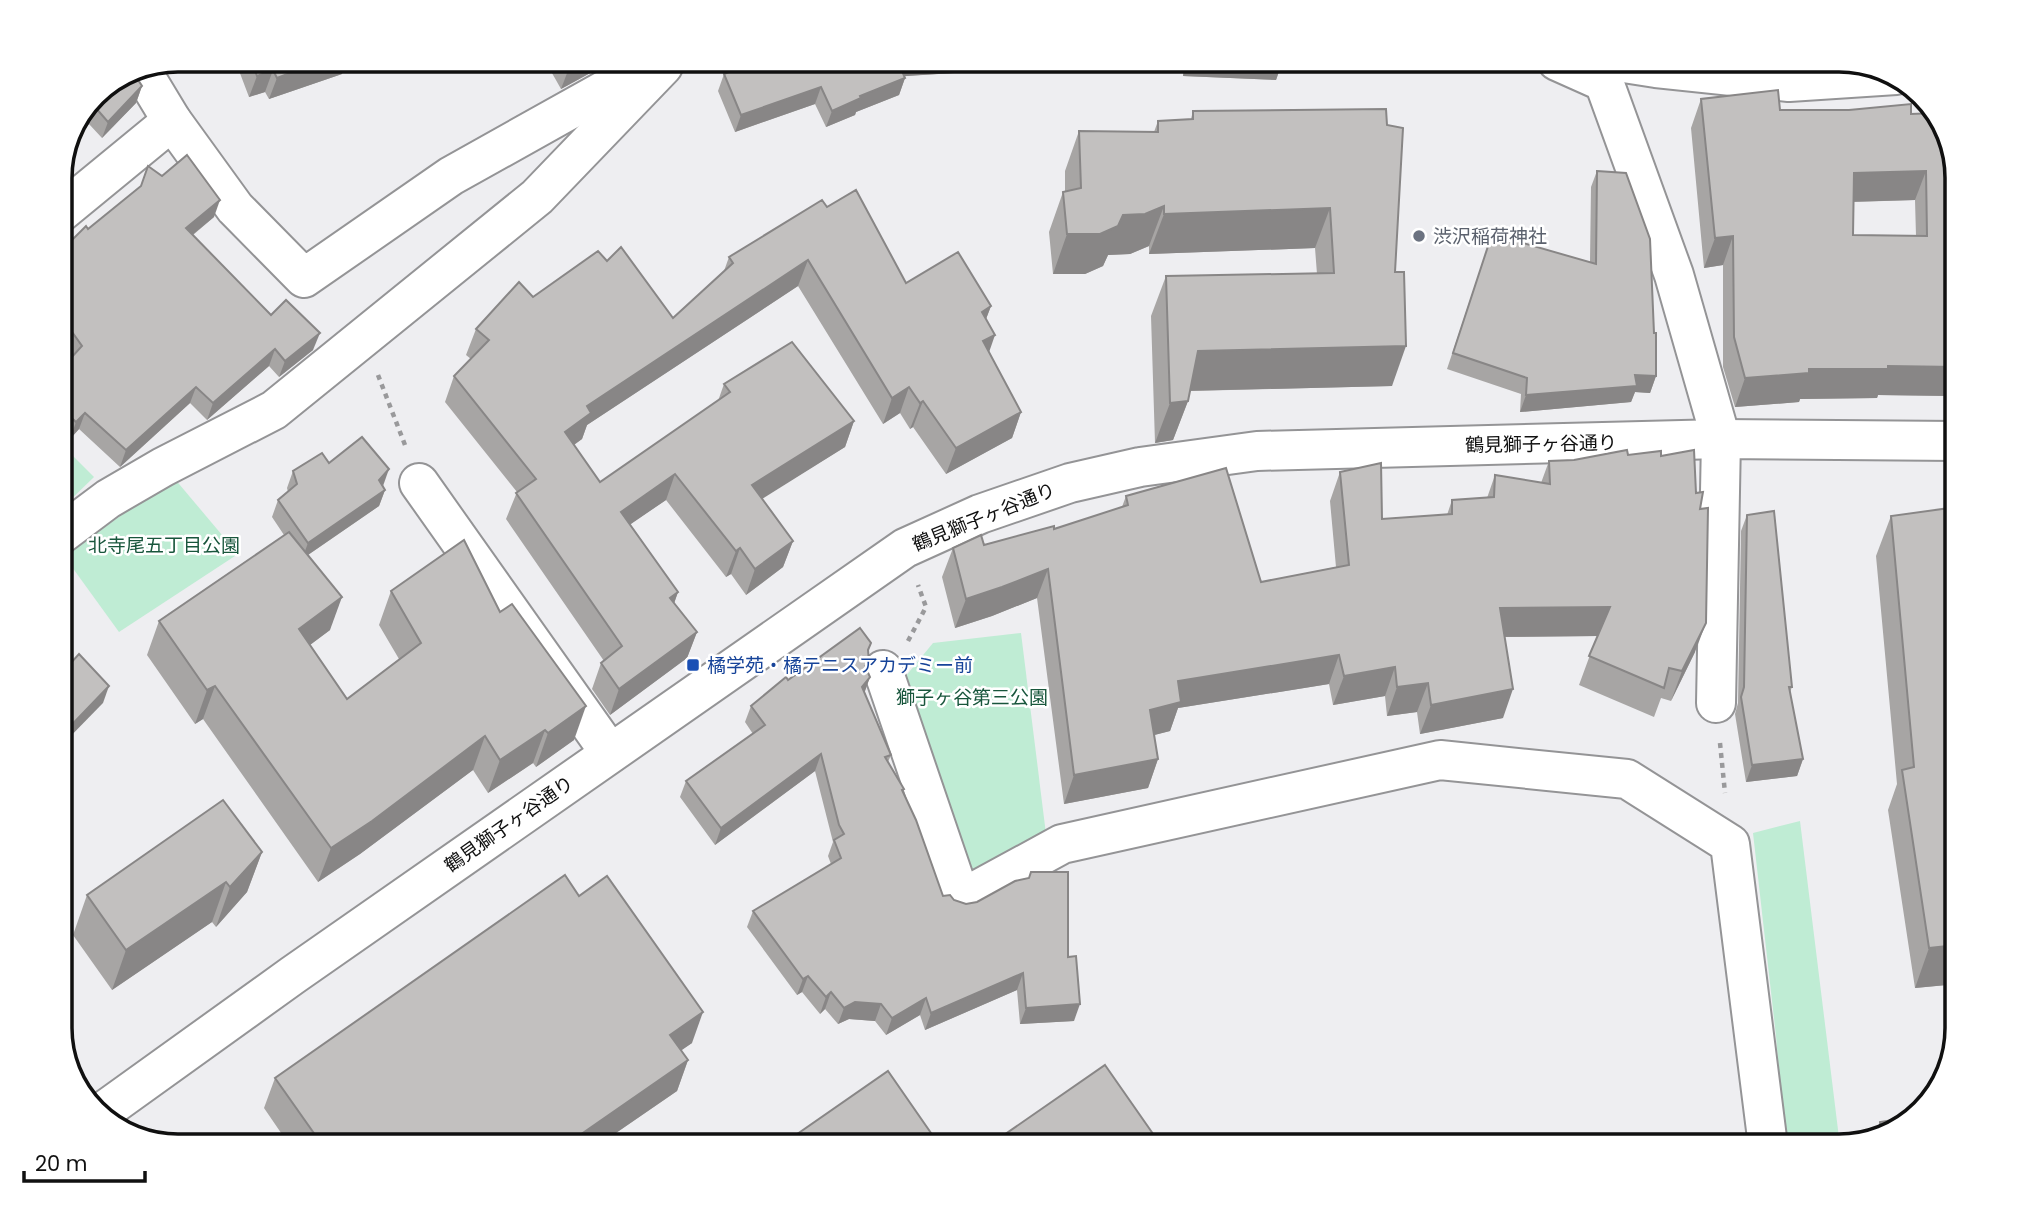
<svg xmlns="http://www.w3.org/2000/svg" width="2017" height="1206" font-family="Poppins,'Noto Sans JP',sans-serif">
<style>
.green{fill:#bfecd4}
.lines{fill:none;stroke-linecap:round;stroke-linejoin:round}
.minor-casing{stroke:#949496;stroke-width:42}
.path{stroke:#99999b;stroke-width:4.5;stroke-dasharray:5 5;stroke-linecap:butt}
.minor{stroke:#fff;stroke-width:38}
.wall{fill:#a7a5a4;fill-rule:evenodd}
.shaded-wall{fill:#888686}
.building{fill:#c2c0bf;stroke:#888686;stroke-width:2;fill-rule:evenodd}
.worship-dot{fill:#6b7280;stroke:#fff;stroke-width:2.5}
.transit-dot{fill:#1a4fb4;stroke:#fff;stroke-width:2.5}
.labels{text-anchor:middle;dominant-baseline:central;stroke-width:5;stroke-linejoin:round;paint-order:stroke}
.worship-label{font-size:19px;fill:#5b616d;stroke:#fff;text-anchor:start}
.street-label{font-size:19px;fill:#101010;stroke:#fff}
.park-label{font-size:19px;fill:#18563c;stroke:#fff}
.transit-label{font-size:19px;fill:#164399;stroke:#fff;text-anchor:start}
.rim{fill:none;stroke:#101010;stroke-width:3.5}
</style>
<rect width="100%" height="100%" fill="#eeeef1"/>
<g class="green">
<polygon points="60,443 94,477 60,510"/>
<polygon points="174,478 238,554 119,632 64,556"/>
<polygon points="1021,633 1046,834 972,876 905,677 933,643"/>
<polygon points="1800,821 1840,1146 1785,1146 1776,1036 1753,833"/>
</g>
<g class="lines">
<g class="minor-casing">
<g id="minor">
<polyline points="1557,61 1604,82 1674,275 1721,439 1716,703"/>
<polyline points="1611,61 1656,68 1789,82 1896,75"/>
<polyline points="140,68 172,121 235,208 304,278 451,176 646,67"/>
<polyline points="60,213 172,121"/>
<polyline points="419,483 610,753"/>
<polyline points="60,535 108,499 163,467 274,410 537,197 663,66"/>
<polyline points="883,670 961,899 1062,844 1440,760 1627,779 1730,844 1768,1146"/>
<polyline points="101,1113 293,975 905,548 980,514 1070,483 1140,467 1257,451 1721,439 1957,441"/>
</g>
</g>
<g class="path">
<polyline points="378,375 405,445"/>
<polyline points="908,641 926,607 918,585"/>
<polyline points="1720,743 1725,793"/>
</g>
<use href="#minor" class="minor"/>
</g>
<g class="wall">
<polygon points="1282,62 1276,80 1183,76 1183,63"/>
<polygon points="548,66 603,66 561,89"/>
<polygon points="352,67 343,70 342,74 269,99 265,92 249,97 238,68"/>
<polygon points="1035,68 904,76 905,78 899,95 856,112 855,115 826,127 815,104 735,132 718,91 724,74"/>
<polygon points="142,86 136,103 102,138 89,124 76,136 94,94"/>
<path d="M1701 99 1780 110 1911 114 1936 113 1952 396 1878 395 1877 398 1800 399 1799 402 1735 407 1723 367V265L1704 268 1691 128ZM1915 200 1916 236 1853 235V202Z"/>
<polygon points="1386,109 1395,272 1392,386 1189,391 1188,401 1173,440 1155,443 1151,316 1166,276 1317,274 1315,248 1149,254 1149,246 1130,254 1108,255 1103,266 1085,274 1053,274 1049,232 1063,192 1065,191 1065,171 1079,131 1154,132 1158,121 1191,119 1193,111"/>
<polygon points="1597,171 1654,333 1656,376 1650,393 1635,392 1631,402 1520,412 1521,394 1447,369 1492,234 1590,262 1591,187"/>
<polygon points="827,207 906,283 991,306 986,319 989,352 1021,412 1012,438 946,474 913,427 910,429 900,413 883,424 798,286 587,425 582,439 574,445 600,482 718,401 724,384 854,421 845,447 762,498 793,541 783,567 746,595 731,574 726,577 666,500 630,524 678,592 674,603 697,632 687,658 610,715 592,689 601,663 604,661 506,519 517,492 445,402 454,376 471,359 466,355 476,329 533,297 607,261 673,318 724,271 729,257"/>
<polygon points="214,217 193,235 271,315 313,350 279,377 269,366 207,420 190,403 120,467 79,429 70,439 60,429 60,370 72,357 60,340 60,250 88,229"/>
<polygon points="1628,455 1661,456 1696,493 1700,509 1695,652 1671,701 1661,698 1654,717 1579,685 1597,636 1505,637 1503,718 1420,734 1417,712 1387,716 1385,696 1333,705 1329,684 1178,708 1170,731 1154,735 1158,759 1148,788 1064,804 1037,598 992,616 955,628 942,577 953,548 984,545 1054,529 1122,507 1126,496 1261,582 1336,567 1330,501 1340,472 1382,519 1447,515 1452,500 1487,498 1495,475 1541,483 1549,461 1574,460"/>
<polygon points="329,463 382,486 385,490 379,506 308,555 330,630 310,645 347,699 399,659 379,625 391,591 500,612 574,740 536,767 533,763 488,793 473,770 360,854 318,882 203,719 195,724 147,655 159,621 284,535 272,517 278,500 288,492 287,488 293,471"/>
<polygon points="1747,515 1792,687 1790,692 1803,759 1797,776 1746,782 1735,714 1738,703 1741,531"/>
<polygon points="1891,516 1957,984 1915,988 1888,810 1897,784 1876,556"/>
<polygon points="868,651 869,662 866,670 870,677 864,693 891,755 888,762 903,792 943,896 954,900 1068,957 1074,1021 1020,1024 1017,990 925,1030 920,1015 886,1035 875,1021 849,1019 838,1024 825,1009 820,1014 802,992 797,995 747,927 753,911 831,864 828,856 833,842 815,771 715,845 680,797 686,781 753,734 745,722 751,706 788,680"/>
<polygon points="262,852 247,892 216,927 212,922 112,990 73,935 87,895"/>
<polygon points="579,896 692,1043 681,1050 688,1060 677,1091 597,1146 290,1146 264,1108 275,1078"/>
<polygon points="1880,1122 1899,1130 1874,1137"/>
</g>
<g class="shaded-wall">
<polygon points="1271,62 1282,63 1276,80 1183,76 1187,63"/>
<polygon points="896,64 1037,64 1035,68 891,77"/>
<polygon points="572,66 603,66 561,89 569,68"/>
<polygon points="306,67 352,67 343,70 342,74 269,99 277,78"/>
<polygon points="273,70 265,92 249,97 257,76"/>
<polygon points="905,78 899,95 856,112 855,115 826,127 832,111 860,96"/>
<polygon points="142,86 136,103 102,138 108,122"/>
<polygon points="821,87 815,104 735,132 741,115"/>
<polygon points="95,107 89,124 76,136 84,117"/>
<polygon points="1926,171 1915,200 1843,202 1854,173"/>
<polygon points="220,200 214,217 180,245 186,228"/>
<polygon points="1164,206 1149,246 1130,254 1108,255 1103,266 1085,274 1053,274 1067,234 1123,215"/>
<polygon points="1330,208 1315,248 1149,254 1164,214"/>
<polygon points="1733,236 1723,265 1704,268 1715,238"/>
<polygon points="808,260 798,286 587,425 582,439 555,458 565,432 587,406"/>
<polygon points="991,306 981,332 982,312"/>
<polygon points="320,333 313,350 279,377 285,361"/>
<polygon points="995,335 986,361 983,341"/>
<polygon points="1406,346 1392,386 1183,391 1198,351"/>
<polygon points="275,349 269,366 207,420 213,403"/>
<polygon points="1888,366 1957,367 1957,382 1952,396 1878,395 1877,398 1800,399 1799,402 1735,407 1745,378 1809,369"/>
<polygon points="1635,375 1656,376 1650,393 1635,392 1631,402 1520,412 1526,395"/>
<polygon points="196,387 190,403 120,467 126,450"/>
<polygon points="909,387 900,413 883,424 892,398"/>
<polygon points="923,401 913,427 910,429 920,403"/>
<polygon points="1188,401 1173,440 1155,443 1170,403"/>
<polygon points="1021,412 1012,438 946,474 956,448"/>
<polygon points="85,413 79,429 70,439 76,422"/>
<polygon points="854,421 845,447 743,511 752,485"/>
<polygon points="389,469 383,486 379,480"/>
<polygon points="675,474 666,500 612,537 621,512"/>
<polygon points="385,490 379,506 302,559 308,543"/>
<polygon points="793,541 783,567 746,595 755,569"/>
<polygon points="740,548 731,574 726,577 736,551"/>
<polygon points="1048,569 1037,598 992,616 955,628 966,599"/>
<polygon points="678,592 669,618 670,598"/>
<polygon points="342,597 330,630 287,662 299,629"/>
<polygon points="1610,607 1599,636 1489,637 1500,608"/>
<polygon points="1706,623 1695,652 1671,701 1682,671"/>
<polygon points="697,632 687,658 610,715 619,689"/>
<polygon points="1339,655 1329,684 1178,708 1170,731 1139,739 1150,710 1178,681"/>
<polygon points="1395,667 1385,696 1333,705 1344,676"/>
<polygon points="870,677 864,694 862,687"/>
<polygon points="1428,683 1417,712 1387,716 1397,687"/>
<polygon points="109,686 103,703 60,747 60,737"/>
<polygon points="215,686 203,719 195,724 207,690"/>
<polygon points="1513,689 1503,718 1420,734 1431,705"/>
<polygon points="586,706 574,740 536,767 548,733"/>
<polygon points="545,730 533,763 488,793 500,760"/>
<polygon points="485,736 473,770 360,854 318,882 331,848"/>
<polygon points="821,754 815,771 715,845 721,828"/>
<polygon points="1158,759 1148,788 1064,804 1074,775"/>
<polygon points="1803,759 1797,776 1746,782 1752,765"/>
<polygon points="262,852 247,892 216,927 230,887"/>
<polygon points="226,882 212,922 112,990 126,950"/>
<polygon points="1957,945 1957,984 1915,988 1929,948"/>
<polygon points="1023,973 1017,990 925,1030 931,1013"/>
<polygon points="808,976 802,992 797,995 803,979"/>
<polygon points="831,992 825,1009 820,1014 826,997"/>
<polygon points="926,998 920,1015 886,1035 892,1018"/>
<polygon points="855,1002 881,1004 875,1021 849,1019 838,1024 844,1008"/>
<polygon points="1080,1004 1074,1021 1020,1024 1026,1008"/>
<polygon points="703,1012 692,1043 659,1066 670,1035"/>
<polygon points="688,1060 677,1091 597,1146 564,1146"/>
</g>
<g class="building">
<polygon points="899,64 905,78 860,96 861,98 832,111 821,87 741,115 724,74 745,65"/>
<polygon points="306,67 277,78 273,70 257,76 254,68"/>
<polygon points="131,69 142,86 108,122 95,107 84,117 94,94"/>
<path d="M1778 90 1780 110H1849L1911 104V114L1936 113 1941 118 1957 171V367L1888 366V369H1809V373L1745 378 1734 337 1733 236 1715 238 1701 99ZM1926 171 1927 236 1853 235 1854 173Z"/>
<polygon points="1386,109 1387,125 1403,128 1395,272 1404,272 1406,346 1198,351 1188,401 1170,403 1166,276 1334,273 1330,208 1164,214 1164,206 1145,214 1123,215 1118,226 1100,234 1067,234 1063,192 1081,188 1079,131 1158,132 1158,121 1193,119 1193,111"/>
<polygon points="187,155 220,200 186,228 271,315 286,300 320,333 285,361 275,349 213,403 196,387 126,450 85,413 76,422 60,407 60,370 82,346 60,315 60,250 70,242 86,226 88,229 141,186 148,166 162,176"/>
<polygon points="1597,171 1626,173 1650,239 1654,333 1656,333 1656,376 1635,375 1637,386 1526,395 1527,378 1453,353 1492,234 1596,264"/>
<polygon points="856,190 906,283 958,252 991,306 982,312 995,335 983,341 1021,412 956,448 923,401 920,403 909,387 892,398 808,260 587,406 591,413 565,432 600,482 730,392 724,384 792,342 854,421 752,485 793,541 755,569 740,548 736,551 675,474 621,512 678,592 670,598 697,632 619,689 601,663 622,646 516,493 536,479 454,376 489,340 476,329 519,282 533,297 598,251 607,261 621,247 673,318 733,263 729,257 822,200 827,207"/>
<polygon points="362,437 389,469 379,480 385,490 308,543 278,500 297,484 293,471 322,453 329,463"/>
<polygon points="1627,450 1628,455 1661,451 1661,456 1694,450 1696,493 1703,492 1700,509 1708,508 1706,623 1682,671 1669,668 1664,688 1589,656 1610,607 1500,608 1513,689 1431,705 1428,683 1397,687 1395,667 1344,676 1339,655 1178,681 1181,702 1150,710 1158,759 1074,775 1048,569 1002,587 966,599 953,548 981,535 984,545 1054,526 1054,529 1128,505 1126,496 1226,468 1261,582 1349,565 1340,472 1381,463 1382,519 1452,514 1452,500 1494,497 1495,475 1550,484 1549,461 1574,460"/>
<polygon points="1957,507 1957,945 1929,948 1902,770 1914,767 1891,516"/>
<polygon points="1774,511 1792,687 1789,687 1803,759 1752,765 1741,697 1744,687 1747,515"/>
<polygon points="289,532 342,597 299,629 347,699 421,643 391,591 464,540 500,612 512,604 586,706 548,733 545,730 500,760 485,736 372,821 331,848 215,686 207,690 159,621"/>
<polygon points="860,628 871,643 868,650 869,662 865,666 870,677 862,687 891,755 885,757 904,789 902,790 916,820 943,896 950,895 954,900 966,904 977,902 1015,881 1029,878 1031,872 1068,872 1068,957 1076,956 1080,1004 1026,1008 1023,973 931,1013 926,998 892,1018 881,1004 855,1002 844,1008 831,992 826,997 808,976 803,979 753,911 841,858 834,840 844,834 839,825 821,754 721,828 686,781 765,725 751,706 786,677 788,680"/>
<polygon points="79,654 109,686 60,737 60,656 70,664"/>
<polygon points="223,800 262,852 230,887 226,882 126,950 87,895"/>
<polygon points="565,875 579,896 607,876 703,1012 670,1035 688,1060 564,1146 323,1146 275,1078"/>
<polygon points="1105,1065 1158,1141 1151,1146 988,1146"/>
<polygon points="888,1071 940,1146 882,1146 880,1144 876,1146 780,1146"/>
<polygon points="1912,1117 1899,1130 1881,1135 1880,1122"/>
</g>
<circle class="worship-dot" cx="1419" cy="236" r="7"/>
<rect class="transit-dot" x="686" y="658" width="14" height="14" rx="3.5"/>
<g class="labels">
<g class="worship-label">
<text x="1433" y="236">渋沢稲荷神社</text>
</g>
<g class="street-label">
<text transform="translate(1541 444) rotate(-1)">鶴見獅子ヶ谷通り</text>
<text transform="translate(984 517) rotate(-22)">鶴見獅子ヶ谷通り</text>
<text transform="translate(509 824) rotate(-35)">鶴見獅子ヶ谷通り</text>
</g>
<g class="park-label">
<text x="164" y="545">北寺尾五丁目公園</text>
<text x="972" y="697">獅子ヶ谷第三公園</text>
</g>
<g class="transit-label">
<text x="707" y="665">橘学苑・橘テニスアカデミー前</text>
</g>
</g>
<path d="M0 0H2017V1206H0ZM178 72H1839A106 106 0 0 1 1945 178V1028A106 106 0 0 1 1839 1134H178A106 106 0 0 1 72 1028V178A106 106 0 0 1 178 72Z" fill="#fff" fill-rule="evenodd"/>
<path class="rim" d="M178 72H1839A106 106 0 0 1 1945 178V1028A106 106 0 0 1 1839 1134H178A106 106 0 0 1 72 1028V178A106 106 0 0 1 178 72Z"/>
<path d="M24 1171v10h121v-10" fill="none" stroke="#101010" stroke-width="3.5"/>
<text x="35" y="1171" font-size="21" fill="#101010" stroke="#ffffff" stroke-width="5" paint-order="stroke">20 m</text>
</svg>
